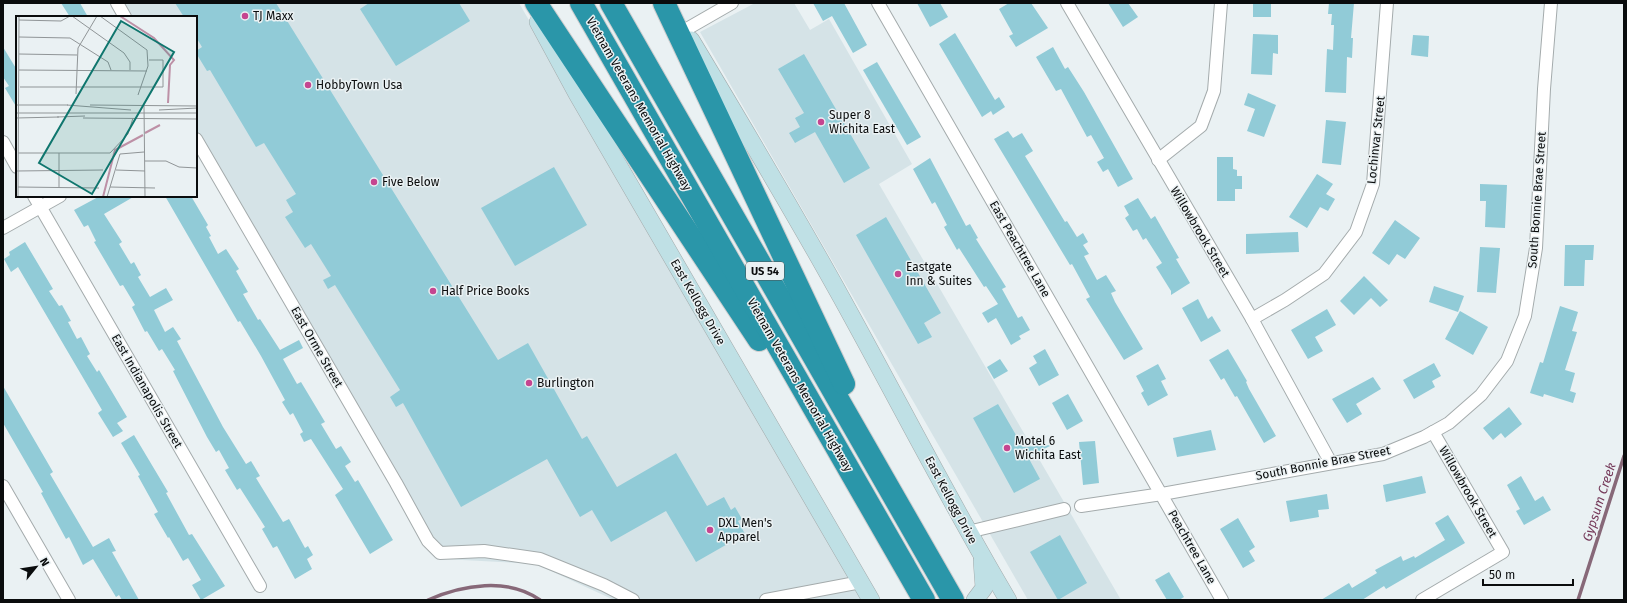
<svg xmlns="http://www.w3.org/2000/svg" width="1627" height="603" font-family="'Fira Sans',sans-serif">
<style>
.built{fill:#d5e3e7}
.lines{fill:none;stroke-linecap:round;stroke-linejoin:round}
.stream{stroke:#876878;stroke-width:3.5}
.building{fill:#91cbd7}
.minor-casing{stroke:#a4abac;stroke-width:14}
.secondary-casing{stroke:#a4abac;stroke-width:18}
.motorway-casing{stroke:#cececf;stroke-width:24}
.minor{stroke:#fff;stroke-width:12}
.secondary{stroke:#bfe0e5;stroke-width:17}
.motorway{stroke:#2a96a9;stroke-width:22}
.poi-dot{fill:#c54590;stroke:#eaf1f3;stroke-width:1.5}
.labels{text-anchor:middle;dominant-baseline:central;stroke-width:3;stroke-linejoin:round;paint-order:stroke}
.shield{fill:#eaf1f3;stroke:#4d5152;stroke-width:1}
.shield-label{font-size:11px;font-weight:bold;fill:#0a0c0d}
.poi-label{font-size:12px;fill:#0a0c0d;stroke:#eaf1f3;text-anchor:start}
.street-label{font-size:12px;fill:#0a0c0d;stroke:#eaf1f3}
.water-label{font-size:13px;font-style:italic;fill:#753a5a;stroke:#eaf1f3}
.inset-river{fill:none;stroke:#bd90a6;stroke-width:2}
.inset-road{fill:none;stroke:#909597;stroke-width:1}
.view{fill:#0f766e;fill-opacity:0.15;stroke:#0f766e;stroke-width:2}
.inset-edge{fill:none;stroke:#0a0c0d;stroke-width:2}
</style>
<rect width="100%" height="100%" fill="#eaf1f3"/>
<g class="built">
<polygon points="113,3 519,3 864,600 614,600 536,564 443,559 196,143 196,17 121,17"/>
<polygon points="755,3 794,3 810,30 829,19 912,164 879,184 1121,600 1028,600 700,32"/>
</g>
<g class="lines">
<g class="stream">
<path d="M428 600C462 585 508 577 540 600"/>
<polyline points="1578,600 1624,456"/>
</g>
</g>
<g class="building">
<polygon points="61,3 80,3 88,17 70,17"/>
<polygon points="175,3 276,3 498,360 528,343 582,439 587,436 617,487 676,453 707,506 724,497 731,510 735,507 742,519 738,521 745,534 696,562 666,511 611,542 592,510 580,517 547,459 461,507 403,403 396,407 390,397 400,390 335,285 328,289 323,280 331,276 311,244 305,248 285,217 293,212 286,200 296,194 264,143 256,147 210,70 207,71 196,53 196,51 202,47 196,37 196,17 184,17"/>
<polygon points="369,3 459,3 470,21 396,66 360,9"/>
<polygon points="813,3 844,3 867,45 853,53 832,16 823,21"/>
<polygon points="917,3 940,3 948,17 930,27"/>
<polygon points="1009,3 1031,3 1048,28 1016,47 1009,36 1013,34 999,9"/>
<polygon points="1108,3 1128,3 1138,17 1123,27"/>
<rect x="1253" y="3" width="18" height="14"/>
<polygon points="1329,3 1354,3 1351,38 1353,38 1352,58 1347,57 1346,93 1325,92 1327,49 1333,50 1334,25 1331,25 1332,14 1328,14"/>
<polygon points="955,33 995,100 999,97 1005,107 993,115 991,111 982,117 939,44"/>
<polygon points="1253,34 1278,35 1278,54 1273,53 1272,75 1251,74"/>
<polygon points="1413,35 1429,36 1428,57 1411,55"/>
<polygon points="3,47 17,70 17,108 5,88 9,86 3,77"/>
<polygon points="1053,47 1065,69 1068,67 1084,92 1133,179 1118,187 1108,169 1103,172 1097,162 1104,158 1091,135 1087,137 1061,89 1056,91 1036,57"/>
<polygon points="804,54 870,168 844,183 815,132 795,143 789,133 800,127 795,118 804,113 778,69"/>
<polygon points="877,62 921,137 907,145 863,70"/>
<polygon points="1248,93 1276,105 1264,137 1247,131 1255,109 1244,105"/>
<polygon points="1326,120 1346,122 1341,165 1322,163"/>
<polygon points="1008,131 1013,138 1022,133 1033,151 1025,156 1065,222 1067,221 1077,237 1083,233 1088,242 1083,245 1089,254 1084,256 1097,280 1106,275 1116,291 1111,293 1115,302 1143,349 1124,360 1086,299 1090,297 1072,264 1070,265 994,139"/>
<polygon points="1217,157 1233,157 1233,169 1237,170 1237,176 1242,176 1242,189 1235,189 1235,201 1217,201"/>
<polygon points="930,158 966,226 970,224 978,238 976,239 1006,287 1002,289 1018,318 1022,316 1030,330 1019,336 1021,339 1011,345 996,318 988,323 982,313 998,304 986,286 984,287 959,248 957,250 944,227 947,225 935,202 932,204 913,169"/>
<polygon points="554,167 587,225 515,266 481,208"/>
<polygon points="1317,174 1333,184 1326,194 1335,199 1328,211 1320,207 1307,228 1289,217"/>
<polygon points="1480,184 1507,185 1505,228 1485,227 1486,201 1480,201"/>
<polygon points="100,196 135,196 104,214 122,242 119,244 131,264 134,262 141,275 138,277 150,297 166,288 173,300 154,310 165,332 173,327 181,339 177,341 223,427 246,464 251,461 260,476 256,478 283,522 289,519 305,548 308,546 313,555 307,559 312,569 295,579 277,546 273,548 262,529 265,527 240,488 237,490 225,470 229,468 219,450 216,452 207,437 173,371 175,370 162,349 159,351 147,331 145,332 132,307 135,305 123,285 120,286 94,242 96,241 88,225 84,227 74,210"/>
<polygon points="165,196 191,196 208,225 206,227 211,236 209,237 218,254 226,249 239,269 236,271 248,292 243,294 258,320 260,319 280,350 299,340 303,348 283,359 297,384 301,382 325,422 321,424 336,449 341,446 351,462 345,466 355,482 358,480 393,540 370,554 335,495 343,489 311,439 304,442 300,434 303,432 293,413 290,415 282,402 285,400 261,356 240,321 238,322"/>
<polygon points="1138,198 1151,219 1155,216 1179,258 1176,259 1190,283 1171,295 1171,291 1156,267 1162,263 1146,238 1143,240 1137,229 1133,231 1125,218 1129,215 1124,206"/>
<polygon points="886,217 941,313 924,323 932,337 918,344 856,235"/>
<polygon points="1395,220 1420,238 1405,259 1397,254 1389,265 1372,253"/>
<polygon points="1298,232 1299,252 1246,254 1246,234"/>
<polygon points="25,242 53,289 49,291 59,306 62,305 71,321 68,322 77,339 81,337 90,354 87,356 97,372 99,370 127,417 117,423 123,431 113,437 98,413 102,410 18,267 11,272 4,259 10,255 9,252"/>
<polygon points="1565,245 1594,245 1593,260 1585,260 1584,286 1564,286"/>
<polygon points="1480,247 1500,248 1496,293 1477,292"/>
<polygon points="1364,276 1388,300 1380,307 1371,298 1354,315 1340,301"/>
<polygon points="1434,286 1464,296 1458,312 1429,302"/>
<polygon points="1198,299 1208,319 1212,316 1221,331 1201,342 1182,308"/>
<polygon points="1560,306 1578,312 1572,331 1577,332 1565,370 1575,373 1570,391 1576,393 1573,403 1544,394 1543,397 1530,393 1540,362 1543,363"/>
<polygon points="1327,309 1336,325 1315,337 1323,351 1308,359 1291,330"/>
<polygon points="1460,311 1488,327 1473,355 1445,339"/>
<polygon points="1045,349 1059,375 1039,386 1029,368 1037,363 1033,356"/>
<polygon points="1228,349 1247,381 1246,382 1249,389 1276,436 1264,443 1237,396 1235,397 1224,378 1221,380 1209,360"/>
<polygon points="1000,359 1008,371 994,379 987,367"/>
<polygon points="1434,363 1441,376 1432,381 1435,387 1414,399 1403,380"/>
<polygon points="1158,364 1166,379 1161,381 1168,395 1148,406 1141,393 1144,391 1136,376"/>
<polygon points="1373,377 1381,389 1356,404 1362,414 1347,423 1332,399"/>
<polygon points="3,386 53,472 50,474 93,547 109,538 116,551 112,552 139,600 122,600 119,595 116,597 93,559 83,565 69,537 66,539 41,493 43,492 3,423"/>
<polygon points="1068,394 1083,421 1067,430 1052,403"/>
<polygon points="998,404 1023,447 1052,445 1028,457 1040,479 1014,493 973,418"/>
<polygon points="1509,407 1522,424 1505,438 1501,433 1493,440 1483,428"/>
<polygon points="1211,430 1216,450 1177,457 1173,438"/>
<polygon points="134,435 168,492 166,493 189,535 192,534 225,586 201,600 192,585 201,580 188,558 183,561 169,537 168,538 154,514 158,512 138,476 140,475 121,443"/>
<polygon points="1095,441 1099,483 1083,485 1079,442"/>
<polygon points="1422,476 1426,493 1386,502 1383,485"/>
<polygon points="1521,476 1535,501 1543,496 1551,510 1524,525 1516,511 1520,509 1507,485"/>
<polygon points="1327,494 1329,509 1318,510 1319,517 1290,522 1286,501"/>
<polygon points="1448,515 1465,543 1386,589 1384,586 1362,600 1321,600 1349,583 1352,588 1377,573 1375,570 1401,556 1403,561 1414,556 1415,558 1445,540 1435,523"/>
<polygon points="1238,518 1255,547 1249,551 1255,561 1243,568 1220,529"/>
<polygon points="1060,535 1087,583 1058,600 1030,552"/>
<polygon points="1169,572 1184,597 1179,600 1167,600 1155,580"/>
</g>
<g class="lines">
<g class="minor-casing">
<g id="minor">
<polyline points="117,3 125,17"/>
<polyline points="878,3 1222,600"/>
<polyline points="1067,3 1252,319 1331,463"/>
<polyline points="685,30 732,3"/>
<polyline points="196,139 396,483 428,541 440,553 484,551 540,559 604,585 633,600"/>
<polyline points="3,142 17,167"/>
<polyline points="1158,160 1201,126 1214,91 1221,3"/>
<polyline points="34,196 260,586"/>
<polyline points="3,228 60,196"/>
<polyline points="1252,319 1285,300 1324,274 1356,232 1373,184 1387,3"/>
<polyline points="3,486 69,600"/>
<polyline points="1081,506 1162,494 1383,454 1424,437 1449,423 1481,395 1507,361 1525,316 1536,248 1544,89 1551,3"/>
<polyline points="968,532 1064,509"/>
<polyline points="766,600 861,582"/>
<polyline points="1422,600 1503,552 1433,432"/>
</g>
</g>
<g class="secondary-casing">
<g id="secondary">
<polyline points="538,22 577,94 871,600"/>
<path d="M691 40C742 125 793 210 841 297 897 398 949 501 1008 600"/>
<polyline points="975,600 984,588 982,561"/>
</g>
</g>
<g class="motorway-casing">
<g id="motorway">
<polyline points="536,3 759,340"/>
<polyline points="581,3 924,600"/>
<polyline points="611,3 953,600"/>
<polyline points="664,3 844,384"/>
</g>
</g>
<use href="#minor" class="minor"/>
<use href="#secondary" class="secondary"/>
<use href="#motorway" class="motorway"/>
</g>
<g class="poi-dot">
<circle cx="245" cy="16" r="4"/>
<circle cx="308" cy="85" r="4"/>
<circle cx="821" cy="122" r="4"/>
<circle cx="374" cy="182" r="4"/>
<circle cx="898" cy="274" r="4"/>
<circle cx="433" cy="291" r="4"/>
<circle cx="529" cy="383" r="4"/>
<circle cx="1007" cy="448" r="4"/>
<circle cx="710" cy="530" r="4"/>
</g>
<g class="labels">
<rect class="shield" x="746" y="262" width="38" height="18" rx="3"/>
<g class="shield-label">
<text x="765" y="271">US 54</text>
</g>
<g class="poi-label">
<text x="253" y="16">TJ Maxx</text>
<text x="316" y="85">HobbyTown Usa</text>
<text x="829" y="115">Super 8<tspan x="829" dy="14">Wichita East</tspan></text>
<text x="382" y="182">Five Below</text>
<text x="906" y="267">Eastgate<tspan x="906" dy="14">Inn &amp; Suites</tspan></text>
<text x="441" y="291">Half Price Books</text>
<text x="537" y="383">Burlington</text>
<text x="1015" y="441">Motel 6<tspan x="1015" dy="14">Wichita East</tspan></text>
<text x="718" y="523">DXL Men's<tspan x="718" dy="14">Apparel</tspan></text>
</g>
<g class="street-label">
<text transform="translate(639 104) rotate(60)">Vietnam Veterans Memorial Highway</text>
<text transform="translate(1376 140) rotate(-84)">Lochinvar Street</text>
<text transform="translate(1537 200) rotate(-86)">South Bonnie Brae Street</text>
<text transform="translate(1200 232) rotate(59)">Willowbrook Street</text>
<text transform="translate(1020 249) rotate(60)">East Peachtree Lane</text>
<text transform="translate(698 302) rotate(60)">East Kellogg Drive</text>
<text transform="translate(317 347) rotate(60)">East Orme Street</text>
<text transform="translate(800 385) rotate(60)">Vietnam Veterans Memorial Highway</text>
<text transform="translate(147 391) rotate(60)">East Indianapolis Street</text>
<text transform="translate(1323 463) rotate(-11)">South Bonnie Brae Street</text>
<text transform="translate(1468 492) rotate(60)">Willowbrook Street</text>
<text transform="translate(951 500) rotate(62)">East Kellogg Drive</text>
<text transform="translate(1192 547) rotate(60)">Peachtree Lane</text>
</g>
<g class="water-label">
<text transform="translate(1599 502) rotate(-72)">Gypsum Creek</text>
</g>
</g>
<g transform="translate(16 16)">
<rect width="181" height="181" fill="#eaf1f3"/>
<path class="inset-river" d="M104 0 138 22 158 44 154 49 152 87M129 117 144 109M87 181 99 134 127 119"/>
<path class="inset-road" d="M56 0 108 37 114 46V54M84 0 131 34 132 50 122 79M3 4 45 5 54 0M3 21 54 22 92 46 95 54M3 38 61 39M3 54 131 55M4 71H147V44H133M60 78 62 32 81 0M0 89H52M51 89 115 94M74 89 181 90M128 90 129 181M143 94 181 92M0 97H181M41 101 69 100M0 102 43 101M67 102 181 103M2 137H94L112 118 117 102M129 145H150L163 151 181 152M100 154 129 155M0 155 87 154M2 171 83 172M94 171 139 172M43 172V137M2 181 3 0M91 181 104 138 128 136"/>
<path class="view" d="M105 5 158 36 76 178 23 147Z"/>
<rect width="181" height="181" class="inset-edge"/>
</g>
<rect width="1627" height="603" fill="none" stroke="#0a0c0d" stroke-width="8"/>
<g transform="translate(36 567) rotate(60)" stroke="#eaf1f3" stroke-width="3" paint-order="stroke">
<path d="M0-3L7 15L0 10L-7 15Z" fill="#0a0c0d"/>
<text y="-6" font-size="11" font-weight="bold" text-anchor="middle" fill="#0a0c0d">N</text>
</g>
<path d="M1483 579v6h90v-6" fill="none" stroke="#0a0c0d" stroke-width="2"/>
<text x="1489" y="579" font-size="12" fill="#0a0c0d" stroke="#eaf1f3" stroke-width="3" paint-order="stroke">50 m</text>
</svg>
